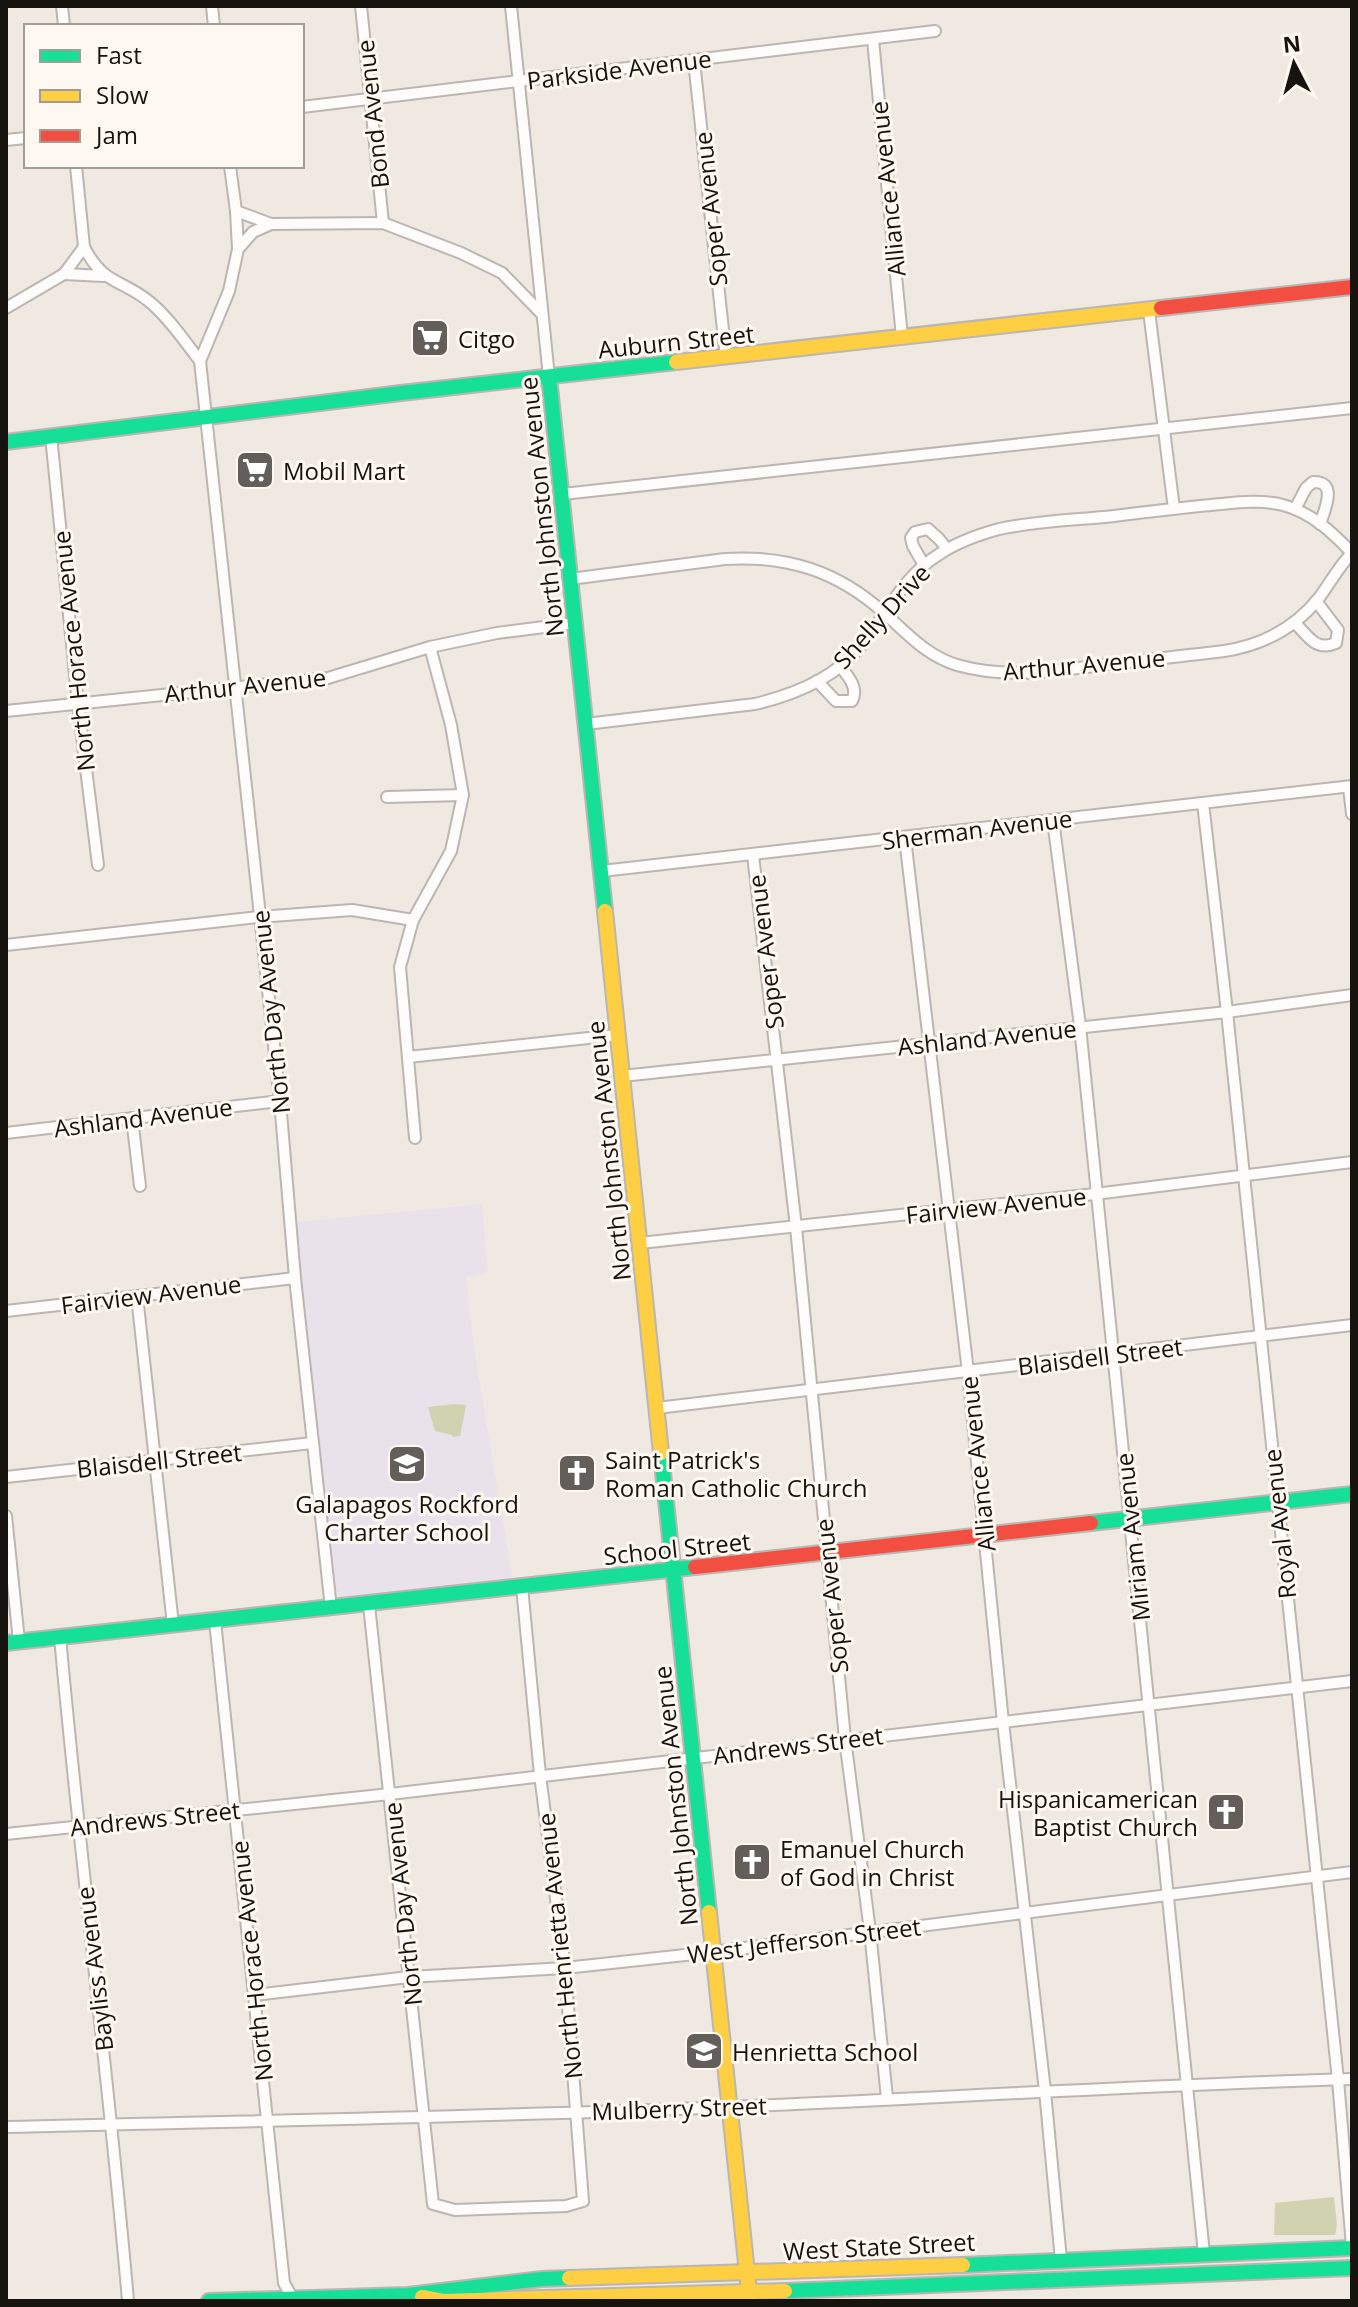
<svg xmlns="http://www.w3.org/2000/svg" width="1358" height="2307" font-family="'Open Sans',sans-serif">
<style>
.education{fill:#eae2eb}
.green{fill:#d1d2af}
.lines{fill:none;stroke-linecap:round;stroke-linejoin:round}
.street-casing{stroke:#bbb6b1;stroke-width:14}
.fast-casing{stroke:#bbb6b1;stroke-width:18}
.slow-casing{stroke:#bbb6b1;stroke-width:18}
.jam-casing{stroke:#bbb6b1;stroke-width:18}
.street{stroke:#fdfcfb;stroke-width:10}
.fast{stroke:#16e098;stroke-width:14}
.slow{stroke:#ffcf43;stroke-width:14}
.jam{stroke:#f24e42;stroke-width:14}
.labels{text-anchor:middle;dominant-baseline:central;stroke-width:6;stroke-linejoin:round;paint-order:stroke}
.street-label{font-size:24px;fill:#17130f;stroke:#fef8f0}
.poi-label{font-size:24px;fill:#17130f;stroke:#fef8f0;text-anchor:start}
</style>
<rect width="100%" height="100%" fill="#efe9e2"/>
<polygon class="education" points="482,1204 488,1273 466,1277 474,1348 513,1580 342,1597 336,1591 333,1584 296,1222"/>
<g class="green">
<polygon points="454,1404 466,1405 460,1436 453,1437 452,1435 435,1431 428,1407"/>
<polygon points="1334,2197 1337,2225 1335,2235 1274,2235 1275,2203"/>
</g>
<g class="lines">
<g class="street-casing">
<g id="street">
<polyline points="62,6 64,26"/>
<polyline points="212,6 214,26"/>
<polyline points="361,6 383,223"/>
<polyline points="511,6 549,377"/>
<polyline points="873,40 902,337"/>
<polyline points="694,61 726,358"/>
<polyline points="302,107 935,31"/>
<polyline points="6,140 26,138"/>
<polyline points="76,166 84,247"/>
<polyline points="236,211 238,249"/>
<polyline points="271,224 383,223 461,253 502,273 542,314"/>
<polyline points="64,274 103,276"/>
<path d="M6 308 64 274 84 247C104 286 121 278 151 303 170 319 185 342 200 361L280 1101 295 1278 331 1608"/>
<polyline points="1149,311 1174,509"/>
<polyline points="200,361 229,291 238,249 253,232 271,224 236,211 230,166"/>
<polyline points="51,436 78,704 98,865"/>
<polyline points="563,494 1352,408"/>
<path d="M1295 509 1306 488 1313 482C1338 481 1325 509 1320 524"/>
<polyline points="924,565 913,546 911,538 915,532 928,529 939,539 947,549"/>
<path d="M570 579 725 559C787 555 837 571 883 612 907 633 925 655 957 665 1006 679 1053 671 1102 665 1143 660 1184 656 1224 651 1263 645 1294 629 1319 598 1330 583 1339 566 1352 553"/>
<path d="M1295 623C1308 636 1316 652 1336 643L1338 630 1316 601"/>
<path d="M817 681 836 701H852C859 688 848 676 840 666"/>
<polyline points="6,711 328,678 430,647 497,633 575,623"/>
<path d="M586 724 755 704C793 695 834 679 860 647 886 616 902 577 938 555 957 542 977 535 999 529 1036 521 1076 520 1114 516 1146 512 1178 508 1211 505 1234 503 1260 499 1283 505 1312 513 1332 532 1352 553"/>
<polyline points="1349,787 1352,814"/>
<polyline points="387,797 463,795"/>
<polyline points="1203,803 1227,1012 1338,2080 1352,2246"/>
<polyline points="1053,820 1080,1026 1204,2254"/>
<polyline points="905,838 968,1372 1003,1722 1045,2091 1061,2260"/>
<polyline points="753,855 796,1227 845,1739 870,1931 887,2098"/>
<polyline points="602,871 1352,786"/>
<polyline points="6,945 259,917 352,910 413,920"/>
<polyline points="408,1057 617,1035"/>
<polyline points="622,1076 1227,1012 1352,995"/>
<polyline points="132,1118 140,1186"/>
<polyline points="6,1133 280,1101"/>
<polyline points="415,1138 400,967 413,920 451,851 463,795 451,725 430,647"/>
<polyline points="640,1243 1095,1194 1352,1162"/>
<polyline points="137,1296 173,1625"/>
<polyline points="6,1311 295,1278"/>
<polyline points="657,1408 1352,1325"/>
<polyline points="6,1477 312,1443"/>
<polyline points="6,1516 19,1641"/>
<polyline points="369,1605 433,2204 455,2210 566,2206 583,2201 565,1968 540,1775 522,1587"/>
<polyline points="215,1621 284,2283 294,2301"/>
<path d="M60 1637C80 1859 109 2079 128 2301"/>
<polyline points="6,1834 390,1794 1352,1681"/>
<polyline points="254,1995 409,1977 565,1968 713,1952 1352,1872"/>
<path d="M6 2127C247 2121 489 2117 730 2107 937 2098 1144 2085 1352 2079"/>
</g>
</g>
<g class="fast-casing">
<g id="fast">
<polyline points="549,377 605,911"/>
<polyline points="6,442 401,393 676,362"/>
<polyline points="661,1453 709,1912"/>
<polyline points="1091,1523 1352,1494"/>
<polyline points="6,1643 695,1567"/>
<polyline points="963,2265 1352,2248"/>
<polyline points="785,2291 1352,2268"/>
<polyline points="209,2301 408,2295 542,2279 569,2278"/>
</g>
</g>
<g class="slow-casing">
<g id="slow">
<polyline points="676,362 1161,308"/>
<polyline points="605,911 661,1453"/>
<polyline points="709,1912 750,2301"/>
<polyline points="569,2278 963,2265"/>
<polyline points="422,2297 443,2301 785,2291"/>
</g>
</g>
<g class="jam-casing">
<g id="jam">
<polyline points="1161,308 1352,287"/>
<polyline points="695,1567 1091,1523"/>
</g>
</g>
<use href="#street" class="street"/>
<use href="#fast" class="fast"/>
<use href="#slow" class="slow"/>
<use href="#jam" class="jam"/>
</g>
<defs>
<g id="supermarket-square" transform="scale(2)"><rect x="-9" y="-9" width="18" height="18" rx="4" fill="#635e59" stroke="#fef8f0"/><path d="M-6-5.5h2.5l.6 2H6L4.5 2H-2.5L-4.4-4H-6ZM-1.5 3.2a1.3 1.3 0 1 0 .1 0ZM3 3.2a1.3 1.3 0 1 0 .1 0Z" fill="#fff"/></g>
<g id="school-square" transform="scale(2)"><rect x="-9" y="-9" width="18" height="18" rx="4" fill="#635e59" stroke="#fef8f0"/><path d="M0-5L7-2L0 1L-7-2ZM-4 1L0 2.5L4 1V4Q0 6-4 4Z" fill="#fff"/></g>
<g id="church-square" transform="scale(2)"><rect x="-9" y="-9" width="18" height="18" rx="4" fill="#635e59" stroke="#fef8f0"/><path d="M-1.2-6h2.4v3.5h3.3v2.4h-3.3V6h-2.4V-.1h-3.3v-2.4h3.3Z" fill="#fff"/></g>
</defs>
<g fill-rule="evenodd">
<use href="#supermarket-square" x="430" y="338"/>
<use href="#supermarket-square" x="255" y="470"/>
<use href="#school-square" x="407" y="1464"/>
<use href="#church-square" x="577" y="1473"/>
<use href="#church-square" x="1226" y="1812"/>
<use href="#church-square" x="752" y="1862"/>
<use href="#school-square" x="704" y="2051"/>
</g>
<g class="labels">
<g class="street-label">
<text transform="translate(619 69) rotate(-7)">Parkside Avenue</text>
<text transform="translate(372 114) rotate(-96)">Bond Avenue</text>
<text transform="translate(887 189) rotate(-96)">Alliance Avenue</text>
<text transform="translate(710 209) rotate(-96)">Soper Avenue</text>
<text transform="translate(676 341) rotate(-6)">Auburn Street</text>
<text transform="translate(541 507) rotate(-96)">North Johnston Avenue</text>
<text transform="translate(881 616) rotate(-48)">Shelly Drive</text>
<text transform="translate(73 651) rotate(-96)">North Horace Avenue</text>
<text transform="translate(1084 664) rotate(-5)">Arthur Avenue</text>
<text transform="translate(245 685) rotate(-6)">Arthur Avenue</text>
<text transform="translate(977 829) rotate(-7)">Sherman Avenue</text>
<text transform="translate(765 952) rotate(-97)">Soper Avenue</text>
<text transform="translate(270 1012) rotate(-96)">North Day Avenue</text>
<text transform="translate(987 1037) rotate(-6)">Ashland Avenue</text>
<text transform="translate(143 1117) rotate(-7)">Ashland Avenue</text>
<text transform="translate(608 1151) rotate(-96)">North Johnston Avenue</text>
<text transform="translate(996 1205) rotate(-6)">Fairview Avenue</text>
<text transform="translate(151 1294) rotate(-7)">Fairview Avenue</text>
<text transform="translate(1100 1356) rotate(-7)">Blaisdell Street</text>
<text transform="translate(159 1460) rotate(-6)">Blaisdell Street</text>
<text transform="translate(977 1464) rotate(-96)">Alliance Avenue</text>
<text transform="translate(1279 1524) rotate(-96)">Royal Avenue</text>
<text transform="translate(1132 1537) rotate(-96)">Miriam Avenue</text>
<text transform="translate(677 1548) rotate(-6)">School Street</text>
<text transform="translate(831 1596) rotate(-96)">Soper Avenue</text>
<text transform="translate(798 1745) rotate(-7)">Andrews Street</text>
<text transform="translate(675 1796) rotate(-96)">North Johnston Avenue</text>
<text transform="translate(155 1818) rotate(-6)">Andrews Street</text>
<text transform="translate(402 1904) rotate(-96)">North Day Avenue</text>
<text transform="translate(804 1940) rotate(-7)">West Jefferson Street</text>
<text transform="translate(559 1946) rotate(-96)">North Henrietta Avenue</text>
<text transform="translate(251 1961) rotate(-96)">North Horace Avenue</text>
<text transform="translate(94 1969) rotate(-97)">Bayliss Avenue</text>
<text transform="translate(679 2108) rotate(-2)">Mulberry Street</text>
<text transform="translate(879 2246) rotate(-3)">West State Street</text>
</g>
<g class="poi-label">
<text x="458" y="338">Citgo</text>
<text x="283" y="470">Mobil Mart</text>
<text x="605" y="1459">Saint Patrick's<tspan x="605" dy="28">Roman Catholic Church</tspan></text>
<text x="407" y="1503" text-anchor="middle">Galapagos Rockford<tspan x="407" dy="28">Charter School</tspan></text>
<text x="1198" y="1798" text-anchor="end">Hispanicamerican<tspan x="1198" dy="28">Baptist Church</tspan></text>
<text x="780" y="1848">Emanuel Church<tspan x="780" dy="28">of God in Christ</tspan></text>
<text x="732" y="2051">Henrietta School</text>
</g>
</g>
<rect width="1358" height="2307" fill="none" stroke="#17130f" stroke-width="16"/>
<rect x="24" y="24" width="280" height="144" fill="#fef8f0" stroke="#a29c96" stroke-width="2"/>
<rect x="40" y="50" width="40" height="12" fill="#16e098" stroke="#a29c96" stroke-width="2"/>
<text x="96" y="64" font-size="24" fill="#17130f">Fast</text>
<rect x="40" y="90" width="40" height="12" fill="#ffcf43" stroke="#a29c96" stroke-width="2"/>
<text x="96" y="104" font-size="24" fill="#17130f">Slow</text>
<rect x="40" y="130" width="40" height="12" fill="#f24e42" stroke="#a29c96" stroke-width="2"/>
<text x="96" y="144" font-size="24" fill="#17130f">Jam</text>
<g transform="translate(1294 64) rotate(354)" stroke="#fef8f0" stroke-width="6" paint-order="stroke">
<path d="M0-6L14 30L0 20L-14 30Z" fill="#17130f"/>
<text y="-12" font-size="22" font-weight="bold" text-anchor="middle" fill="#17130f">N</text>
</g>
</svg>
